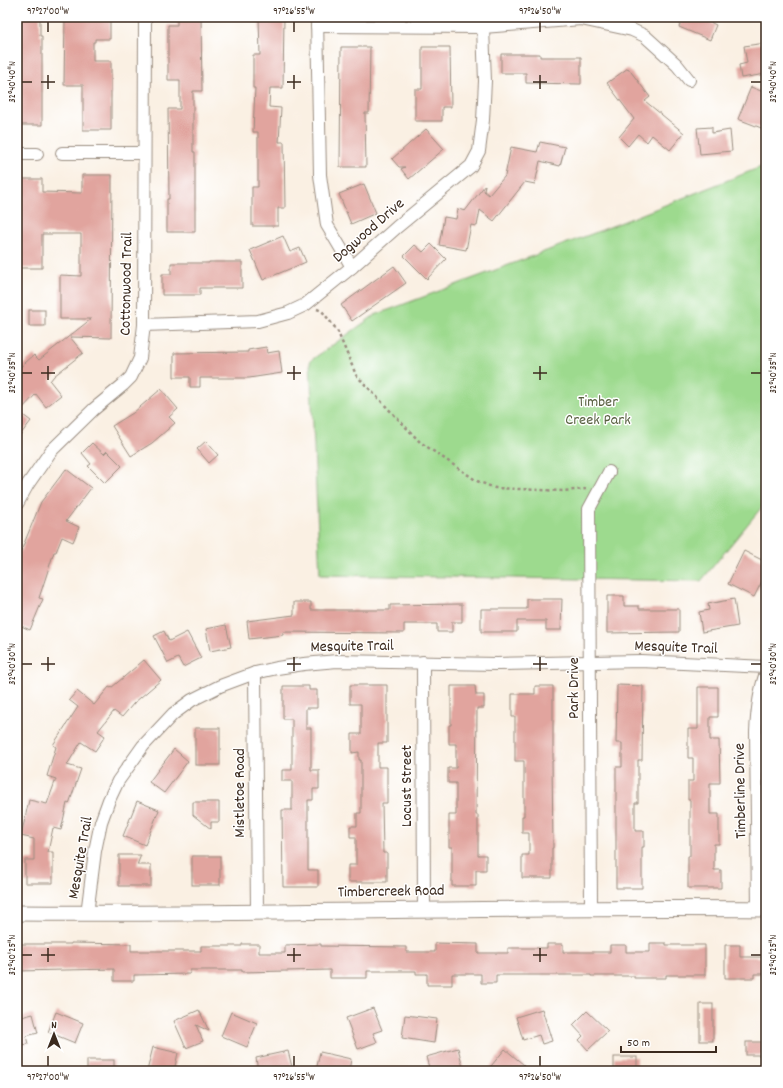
<svg xmlns="http://www.w3.org/2000/svg" width="783" height="1088" font-family="Dekko,sans-serif">
<style>
.green{fill:#9dda8e;stroke:#6c8256}
.building{fill:#e1a49e}
.lines{fill:none;stroke-linecap:round;stroke-linejoin:round}
.minor-casing{stroke:#9a8d80;stroke-width:14}
.tertiary-casing{stroke:#9a8d80;stroke-width:17}
.path{stroke:#9a8d80;stroke-width:2.5;stroke-dasharray:3 3;stroke-linecap:butt}
.minor{stroke:#fff;stroke-width:12}
.tertiary{stroke:#fff;stroke-width:15}
.ticks{fill:none;stroke:#3b2a1e;stroke-width:1.5}
.labels{text-anchor:middle;dominant-baseline:central;stroke-width:3;stroke-linejoin:round;paint-order:stroke}
.street-label{font-size:16px;fill:#3b2a1e;stroke:#fff}
.park-label{font-size:16px;fill:#585f40;stroke:#fff}
.neatline{fill:none;stroke:#3b2a1e;stroke-width:1.5}
.ticks-label{font-size:10px;text-anchor:middle;fill:#3b2a1e}
</style>
<rect width="100%" height="100%" fill="#fff"/>
<filter id="ink" filterUnits="userSpaceOnUse"><feTurbulence type="fractalNoise" baseFrequency=".025" numOctaves="2"/><feDisplacementMap in="SourceGraphic" scale="8" xChannelSelector="R" yChannelSelector="G"/><feConvolveMatrix kernelMatrix="1 2 1 2 8 2 1 2 1" color-interpolation-filters="sRGB"/></filter>
<filter id="wash" filterUnits="userSpaceOnUse"><feTurbulence type="fractalNoise" baseFrequency=".012" numOctaves="4" result="noise"/><feDisplacementMap in="SourceGraphic" scale="16" xChannelSelector="R" yChannelSelector="G"/><feGaussianBlur stdDeviation="0.9" result="paint"/><feColorMatrix in="noise" values="0 0 0 0 0 0 0 0 0 0 0 0 0 0 0 0 0 1.4 0 .05"/><feComposite in="paint" operator="in"/></filter>
<g filter="url(#wash)">
<rect width="100%" height="100%" fill="#faf0e3"/>
<polygon class="green" points="766,165 766,502 701,581 320,575 310,361 375,315 597,232"/>
<g id="blocks">
<g class="building">
<polygon points="17,17 40,17 40,36 42,36 42,125 17,125"/>
<polygon points="65,17 110,18 110,39 95,39 95,42 93,42 93,61 111,61 111,130 83,130 83,85 64,85"/>
<polygon points="177,17 201,17 202,91 193,91 193,152 195,152 195,232 167,232 167,199 169,199 168,109 180,109 180,80 168,80 168,25 177,25"/>
<polygon points="259,17 284,17 283,88 270,88 269,107 281,108 279,142 284,142 285,208 278,208 278,226 252,226 252,187 258,187 258,132 253,132 255,88 253,88 253,55 260,55"/>
<polygon points="683,17 710,17 708,21 716,25 710,40 679,27"/>
<polygon points="766,43 766,74 741,78 739,65 747,63 744,46"/>
<polygon points="341,47 370,47 369,113 365,113 366,167 340,167"/>
<polygon points="422,47 450,47 451,107 442,107 442,121 415,121 415,89 422,89"/>
<polygon points="501,54 540,54 540,57 581,57 581,84 526,83 526,73 501,73"/>
<polygon points="628,68 650,97 645,101 684,133 670,150 652,135 647,142 638,134 628,146 619,137 634,119 607,83"/>
<polygon points="751,87 766,93 766,123 764,129 738,119"/>
<polygon points="712,127 712,133 730,130 732,151 700,154 697,128"/>
<polygon points="426,129 444,149 409,179 401,169 405,167 399,167 392,159"/>
<polygon points="540,142 565,147 560,166 540,161 535,184 525,182 494,221 480,210 477,226 471,225 466,250 439,245 444,217 456,219 458,209 465,211 485,185 484,191 489,195 505,176 511,147 537,152"/>
<polygon points="82,175 112,175 111,338 70,337 83,353 54,376 50,381 61,395 46,407 36,394 19,412 31,421 17,439 17,370 34,355 39,360 91,319 60,319 60,275 81,276 81,234 42,234 42,268 17,268 17,179 42,179 42,192 82,193"/>
<polygon points="364,184 376,213 351,224 339,194"/>
<polygon points="283,236 290,252 300,248 306,262 263,280 250,250"/>
<polygon points="431,244 446,259 427,279 404,256 415,245 423,252"/>
<polygon points="209,262 242,262 242,288 200,288 200,295 162,295 162,274 171,274 171,263 209,263"/>
<polygon points="394,266 406,283 352,321 341,305"/>
<rect x="29" y="310" width="16" height="16"/>
<polygon points="266,347 267,353 279,351 282,373 249,378 200,378 200,387 190,387 190,377 174,377 174,353 248,352 248,350"/>
<polygon points="161,389 178,409 169,417 175,423 152,443 131,456 112,426 133,413"/>
<polygon points="206,441 218,455 209,463 197,449"/>
<polygon points="92,443 104,454 107,451 122,466 105,483 88,466 91,464 82,453"/>
<polygon points="66,469 91,488 66,521 79,527 73,542 62,537 56,552 54,552 39,598 43,599 30,630 17,624 17,557 19,550 21,551 41,502"/>
<polygon points="744,551 766,562 766,573 754,597 728,584"/>
<polygon points="607,596 624,596 624,606 639,606 639,609 679,609 679,632 607,633"/>
<polygon points="527,599 562,599 561,630 546,630 546,621 517,621 517,632 481,632 481,609 527,609"/>
<polygon points="734,599 738,626 702,632 699,612 709,610 708,604"/>
<polygon points="294,602 311,602 311,610 390,610 390,605 462,604 462,622 452,622 452,632 437,632 437,624 404,624 404,633 283,632 283,635 249,639 247,621 294,615"/>
<polygon points="226,625 231,647 210,651 206,629"/>
<polygon points="164,631 169,641 187,632 201,658 183,667 178,658 168,663 154,636"/>
<polygon points="144,660 161,680 134,703 122,717 114,711 98,731 105,736 95,751 81,742 67,765 81,769 69,804 67,803 61,830 53,828 48,852 53,852 53,883 25,883 25,860 34,860 34,839 21,836 29,800 47,804 56,779 47,776 56,747 53,745 78,707 69,700 77,691 94,705 109,687 111,688"/>
<polygon points="350,685 387,685 387,743 378,743 378,767 387,767 387,803 382,803 383,853 387,853 387,882 348,882 348,865 356,865 356,837 350,837 350,826 357,826 357,813 361,813 361,760 359,760 359,752 352,753 352,734 361,734 361,704 350,704"/>
<polygon points="617,685 643,686 642,760 638,760 638,803 635,803 635,831 644,831 644,847 642,847 642,888 616,888 616,767 622,767 622,743 616,743"/>
<polygon points="283,686 309,686 309,690 317,690 317,708 306,708 306,728 311,728 311,770 319,770 319,789 313,789 313,800 308,800 308,870 318,870 318,887 283,887 282,810 292,810 292,781 282,781 282,770 292,770 292,719 283,719"/>
<polygon points="451,686 475,686 476,695 484,695 484,708 477,708 476,815 478,815 478,855 486,855 486,870 476,870 476,886 452,886 452,847 449,847 449,815 456,815 456,783 448,783 448,768 456,768 456,744 449,744 449,725 451,725"/>
<polygon points="535,686 553,686 553,761 552,761 553,848 552,848 552,878 522,878 522,855 529,855 529,833 522,833 522,816 524,816 524,761 515,761 515,717 512,717 512,694 535,694"/>
<polygon points="698,687 718,687 718,717 710,717 710,740 719,740 720,783 710,783 710,814 719,814 719,844 714,844 714,870 721,870 721,888 688,888 688,856 690,856 690,800 688,800 688,781 693,781 693,758 688,758 688,729 698,729"/>
<rect x="195" y="728" width="25" height="37"/>
<polygon points="174,749 188,761 164,793 149,782"/>
<polygon points="137,801 159,810 145,845 123,836"/>
<polygon points="193,802 219,802 219,822 211,822 211,829 193,815"/>
<polygon points="119,855 141,855 137,865 151,865 151,886 119,886"/>
<rect x="192" y="856" width="28" height="29"/>
<polygon points="71,943 131,944 131,951 201,951 201,946 242,946 242,944 259,944 259,953 285,953 285,945 321,944 321,946 406,947 406,952 435,952 435,943 478,944 478,953 508,953 508,948 547,948 547,944 563,944 563,952 610,952 610,945 626,945 626,952 650,952 650,943 666,943 666,945 705,945 705,975 666,975 666,978 634,978 634,976 591,976 591,975 496,975 496,983 481,983 481,974 452,974 452,985 427,985 427,974 416,974 416,971 367,971 367,978 330,978 330,970 242,972 242,970 190,970 190,974 134,975 134,981 114,981 114,969 17,971 17,944 71,944"/>
<polygon points="725,945 740,945 740,957 766,957 766,974 754,974 754,978 725,978"/>
<rect x="700" y="1004" width="13" height="37"/>
<polygon points="373,1008 382,1030 373,1033 377,1042 358,1049 346,1018"/>
<polygon points="542,1009 552,1041 542,1044 539,1035 523,1040 516,1017"/>
<polygon points="199,1010 209,1031 196,1025 203,1041 186,1048 174,1021"/>
<polygon points="587,1011 608,1031 588,1050 579,1040 583,1036 573,1025"/>
<polygon points="56,1012 83,1023 75,1043 48,1032"/>
<polygon points="231,1012 257,1023 247,1047 221,1036"/>
<polygon points="33,1014 38,1033 26,1036 28,1044 17,1046 17,1016 21,1015 21,1017"/>
<polygon points="405,1015 437,1019 434,1043 402,1038"/>
<rect x="746" y="1042" width="20" height="13"/>
<polygon points="153,1047 178,1053 174,1071 147,1071"/>
<polygon points="458,1048 464,1071 430,1071 426,1057"/>
<polygon points="505,1049 524,1065 519,1071 487,1071"/>
<polygon points="288,1051 293,1071 258,1071 256,1058"/>
<polygon points="320,1052 351,1059 349,1071 316,1071"/>
<rect x="614" y="1057" width="23" height="14"/>
<rect x="87" y="1060" width="27" height="11"/>
</g>
</g>
</g>
<g filter="url(#ink)">
<use href="#blocks" fill-opacity="0" stroke="#9a8d80" stroke-width="1"/>
<g class="lines">
<g class="minor-casing">
<g id="minor">
<polyline points="317,17 320,175 327,225 352,267"/>
<polyline points="317,26 483,27 581,19 632,30 645,36 677,65 689,80"/>
<polyline points="62,153 144,153"/>
<polyline points="17,154 37,154"/>
<polyline points="144,325 258,321 288,313 305,305 352,267 397,227 471,166 479,151 483,120 485,81 483,27"/>
<polyline points="17,504 28,484 51,451 94,409 123,385 131,377 140,358 144,325 145,17"/>
<polyline points="423,662 424,910"/>
<polyline points="255,673 257,912"/>
<polyline points="591,908 589,509 609,472"/>
<path d="M758 909 756 732C757 711 759 692 766 673"/>
<polyline points="87,914 95,851 101,822 109,800 118,781 143,746 173,714 192,700 220,686 255,673 277,668 304,664 337,661 497,664 641,661 766,667"/>
</g>
</g>
<g class="tertiary-casing">
<path id="tertiary" d="M17 913C267 915 516 906 766 909"/>
</g>
<polyline class="path" points="317,309 322,311 337,330 356,375 420,442 477,481 495,488 564,491 586,489"/>
<use href="#minor" class="minor"/>
<use href="#tertiary" class="tertiary"/>
</g>
</g>
<path class="ticks" d="M48 22V32M294 22V32M540 22V32M48 75V89M294 75V89M540 75V89M22 82H32M41 82H55M287 82H301M533 82H547M751 82H761M48 366V380M294 366V380M540 366V380M22 373H32M41 373H55M287 373H301M533 373H547M751 373H761M48 657V671M294 657V671M540 657V671M22 664H32M41 664H55M287 664H301M533 664H547M751 664H761M48 948V962M294 948V962M540 948V962M22 955H32M41 955H55M287 955H301M533 955H547M751 955H761M48 1056V1066M294 1056V1066M540 1056V1066"/>
<g class="labels">
<g class="street-label">
<text transform="translate(369 231) rotate(-41)">Dogwood Drive</text>
<text transform="translate(127 284) rotate(-89)">Cottonwood Trail</text>
<text transform="translate(352 647) rotate(-1)">Mesquite Trail</text>
<text transform="translate(676 648) rotate(2)">Mesquite Trail</text>
<text transform="translate(574 688) rotate(-90)">Park Drive</text>
<text transform="translate(407 786) rotate(-90)">Locust Street</text>
<text transform="translate(741 791) rotate(-91)">Timberline Drive</text>
<text transform="translate(240 793) rotate(-90)">Mistletoe Road</text>
<text transform="translate(81 858) rotate(-80)">Mesquite Trail</text>
<text transform="translate(391 892) rotate(-1)">Timbercreek Road</text>
</g>
<g class="park-label">
<text x="598" y="402">Timber<tspan x="598" dy="18">Creek Park</tspan></text>
</g>
</g>
<rect width="783" height="1088" fill="none" stroke="#fff" stroke-width="44"/>
<g transform="translate(54 1034)" stroke="#ffffff" stroke-width="3" paint-order="stroke">
<path d="M0-3L7 15L0 10L-7 15Z" fill="#3b2a1e"/>
<text y="-6" font-size="11" font-weight="bold" text-anchor="middle" fill="#3b2a1e">N</text>
</g>
<path d="M621 1046v6h95v-6" fill="none" stroke="#3b2a1e" stroke-width="2"/>
<text x="627" y="1046" font-size="12" fill="#3b2a1e" stroke="#ffffff" stroke-width="3" paint-order="stroke">50 m</text>
<rect x="22" y="22" width="739" height="1044" class="neatline"/>
<g class="ticks-label">
<text x="48" y="14">97°27'00"W</text>
<text x="294" y="14">97°26'55"W</text>
<text x="540" y="14">97°26'50"W</text>
<text transform="translate(11 82) rotate(-90)" y="4">32°40'40"N</text>
<text transform="translate(772 82) rotate(-90)" y="4">32°40'40"N</text>
<text transform="translate(11 373) rotate(-90)" y="4">32°40'35"N</text>
<text transform="translate(772 373) rotate(-90)" y="4">32°40'35"N</text>
<text transform="translate(11 664) rotate(-90)" y="4">32°40'30"N</text>
<text transform="translate(772 664) rotate(-90)" y="4">32°40'30"N</text>
<text transform="translate(11 955) rotate(-90)" y="4">32°40'25"N</text>
<text transform="translate(772 955) rotate(-90)" y="4">32°40'25"N</text>
<text x="48" y="1080">97°27'00"W</text>
<text x="294" y="1080">97°26'55"W</text>
<text x="540" y="1080">97°26'50"W</text>
</g>
</svg>
